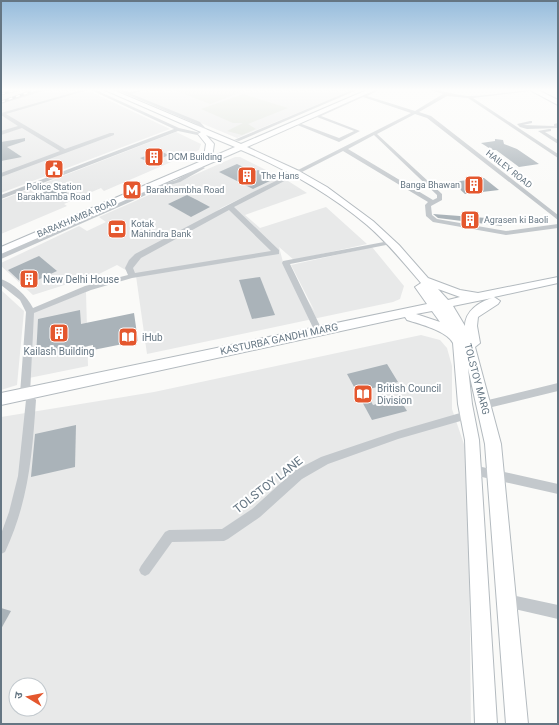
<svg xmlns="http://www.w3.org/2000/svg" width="559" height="725" font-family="Roboto,'Noto Sans Devanagari',sans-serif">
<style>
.built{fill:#e8e9e9;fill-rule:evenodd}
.green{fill:#dadfd7}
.building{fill:#aab3b9}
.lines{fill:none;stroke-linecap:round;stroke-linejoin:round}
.secondary-casing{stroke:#b3babf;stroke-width:2}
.minor{fill:#c3c8cc;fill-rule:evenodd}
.secondary{fill:#fff;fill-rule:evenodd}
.rail-casing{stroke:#a2aab0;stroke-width:2.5}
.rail{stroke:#fff;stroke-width:1.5;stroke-dasharray:4;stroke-linecap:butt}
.labels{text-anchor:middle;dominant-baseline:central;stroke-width:4;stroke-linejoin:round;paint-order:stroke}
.far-poi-label{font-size:9px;fill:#657683;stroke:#fff;text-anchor:start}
.far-street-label{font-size:9px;fill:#657683;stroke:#fff}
.poi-label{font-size:10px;fill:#657683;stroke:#fff;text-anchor:start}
.street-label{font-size:10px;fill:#657683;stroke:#fff}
.near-street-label{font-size:12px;fill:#657683;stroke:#fff}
</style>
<rect width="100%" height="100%" fill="#fafaf8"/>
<g class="built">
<polygon points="10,90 40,90 3,102 3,103 44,90 87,90 170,129 1,193 1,92"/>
<polygon points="143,90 352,90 237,138 131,94"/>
<polygon points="176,132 201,144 199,150 104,191 101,188 64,204 67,206 1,234 1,200"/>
<polygon points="235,157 240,157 282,178 221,208 201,224 285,179 307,193 245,215 260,228 326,207 367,244 294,260 279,247 283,262 315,312 291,265 372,247 404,286 400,299 393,302 147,354 136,276 117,265 99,274 33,295 1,266 1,263 79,226 87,231 106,222 99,217"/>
<polygon points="1,290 24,311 17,385 1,390"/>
<polygon points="86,292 88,366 29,378 33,312"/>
<path d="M421 335 440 340 447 348 452 366V409L468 456 471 724H1V417L154 392ZM16 685H40V709H16Z"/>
</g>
<g class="green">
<polygon points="174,90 235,90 242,92 210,104"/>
<polygon points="243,94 288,108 248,124 256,129 242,135 227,131 243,123 233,123 201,109"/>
</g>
<g class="building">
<polygon points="25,138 25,141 7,147 22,157 1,161 1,142"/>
<polygon points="495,139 503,140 504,144 517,149 539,164 519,167 496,150 492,150 481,143 495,141"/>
<polygon points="160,151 169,155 150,163 140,158"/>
<polygon points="237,164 254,172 258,170 269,175 265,177 272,180 253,189 219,172"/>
<polygon points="484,178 499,190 465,194 452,182"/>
<polygon points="55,185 58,187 61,186 68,191 66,192 69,194 49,202 46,200 43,201 36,196 39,195 36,193"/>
<polygon points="187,195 197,200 210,207 191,217 168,204"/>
<polygon points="433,214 500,219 502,226 438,218"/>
<polygon points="39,256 57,271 25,286 8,270"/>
<polygon points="260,277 275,315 252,319 239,280"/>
<polygon points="80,310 81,324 134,313 138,341 93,350 93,345 36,357 38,319"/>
<polygon points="387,364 398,382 365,390 373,405 399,398 407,411 372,420 347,374"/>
<polygon points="76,425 75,467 31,477 35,434"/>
<polygon points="1,608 11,611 1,629"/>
</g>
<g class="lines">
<g class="secondary-casing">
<g id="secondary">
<path d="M105 90H113L241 144 367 90H375L247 147 299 171 327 187 373 221 399 245 428 278 460 290 478 293 558 277V283L494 297 500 301 498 304 478 317 477 326 480 343 475 347 501 444 528 724H506L485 444 468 368 472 404 479 440 497 724H475L465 440 458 404 453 343C447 331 420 324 407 320L405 317 1 405V393L427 304 415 287 421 283C404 263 387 242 367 225 329 193 286 169 241 150L1 254V247L206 159 204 157 206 144 198 134 201 132ZM206 135 235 147 212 157 214 144ZM438 289 460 297 448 300ZM492 298C479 302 465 311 465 326L453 306ZM432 311 440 322 416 314Z"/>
<polygon points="530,90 538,90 558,100 558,105"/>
</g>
</g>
<g class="minor">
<polygon points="40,90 46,90 1,104 1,102"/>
<polygon points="82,90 88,90 6,114 65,149 110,133 114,133 114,135 1,177 1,173 60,151 22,128 1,135 1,131 18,126 1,115 1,113"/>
<polygon points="91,90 96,90 179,128 205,134 202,136 178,131 1,199 1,195 174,129"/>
<polygon points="117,90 122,90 129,92 143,90 132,94 200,122 209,132 205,133 196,124"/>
<polygon points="352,90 357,90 239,141 234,140"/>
<path d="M374 90H379L367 96 415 111 443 94 431 90C443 90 455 95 468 96 491 96 515 90 539 90L473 98 558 154V158L468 98 447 96 419 112 431 116 558 215V220L427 118 415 114 377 134 442 194V200L431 206 432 215 437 219 506 231 558 224V228L506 235 433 222 426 216 425 205 428 202 343 151 298 174H294V176L234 207 279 250V254L132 278 91 290 34 313 30 394 28 397H22L20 394 26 312 20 300 1 285V279C13 283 27 296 33 308L85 286 128 275 125 268 129 260 135 254 251 193 290 174H294V172L411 113 363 97 321 116 360 131 339 142 295 124 299 123 339 138 354 131 317 117 309 120 307 119 359 96 358 94H363ZM374 135 437 195V198L433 200 348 149ZM229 210 271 251 135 273 133 268 141 258Z"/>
<polygon points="530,121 532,121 532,123 523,125 554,126 554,124 558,123 558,128 527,129 520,127 517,124"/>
<polygon points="549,129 551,129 551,131 545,132 558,140 558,144 538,131"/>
<polygon points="195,165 199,165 205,168 180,182 164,187 1,259 1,254 160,185 176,180 197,168 195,167"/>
<polygon points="384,242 387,244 386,245 290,264 322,330 321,332 315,332 282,263 283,261"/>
<polygon points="558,383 558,391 484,409 481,408 479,405 481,402 484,401"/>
<path d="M31 396 34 397 36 400C32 456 29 500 5 552L1 554V534L9 512 18 476 26 400 28 397Z"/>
<polygon points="467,411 471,412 472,415 471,418 398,439 328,464 302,479 260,517 228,539 224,541 172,542 149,574 145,576 141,574 139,570 141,566 165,532 169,530 222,529 252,509 294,471 321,457 398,431"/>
<polygon points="473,465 558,484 558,494 473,475 469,473 468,470 469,467"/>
<polygon points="507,594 558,605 558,619 502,606 500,601 502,596"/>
</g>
<use href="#secondary" class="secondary"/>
<g class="rail-casing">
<g id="rail">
<polyline points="1,94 17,90"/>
<polyline points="1,102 35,90"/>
</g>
</g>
<use href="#rail" class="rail"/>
</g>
<linearGradient id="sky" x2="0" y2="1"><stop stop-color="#96bcdc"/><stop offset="0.47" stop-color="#fdfdfc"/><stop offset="1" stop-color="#fdfdfc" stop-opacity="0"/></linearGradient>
<rect width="559" height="191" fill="url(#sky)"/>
<defs>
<g id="building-square" transform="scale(1)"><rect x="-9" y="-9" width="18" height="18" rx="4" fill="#e4572e" stroke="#fff"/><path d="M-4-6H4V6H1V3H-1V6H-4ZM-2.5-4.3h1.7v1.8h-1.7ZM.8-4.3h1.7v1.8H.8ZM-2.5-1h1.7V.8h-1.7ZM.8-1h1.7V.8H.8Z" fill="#fff"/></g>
<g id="civic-square" transform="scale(1)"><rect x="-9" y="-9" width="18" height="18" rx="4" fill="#e4572e" stroke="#fff"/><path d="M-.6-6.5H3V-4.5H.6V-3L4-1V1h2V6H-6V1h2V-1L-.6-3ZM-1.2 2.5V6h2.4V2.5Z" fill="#fff"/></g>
<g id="metro-square" transform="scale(1)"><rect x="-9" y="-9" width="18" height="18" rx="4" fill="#e4572e" stroke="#fff"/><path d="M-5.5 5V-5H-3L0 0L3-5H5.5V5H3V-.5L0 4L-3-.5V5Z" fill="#fff"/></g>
<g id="bank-square" transform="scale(1)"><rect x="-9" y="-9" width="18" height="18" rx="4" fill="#e4572e" stroke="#fff"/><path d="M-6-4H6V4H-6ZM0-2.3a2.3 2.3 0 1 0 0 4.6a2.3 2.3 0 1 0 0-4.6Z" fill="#fff"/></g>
<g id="library-square" transform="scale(1)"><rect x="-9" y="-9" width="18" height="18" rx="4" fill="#e4572e" stroke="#fff"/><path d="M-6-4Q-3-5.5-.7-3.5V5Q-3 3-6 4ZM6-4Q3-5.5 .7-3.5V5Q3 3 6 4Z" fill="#fff"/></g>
</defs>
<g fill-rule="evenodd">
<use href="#building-square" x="154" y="157"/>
<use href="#civic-square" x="54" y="169"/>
<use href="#building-square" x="247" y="176"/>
<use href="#building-square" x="474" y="185"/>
<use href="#metro-square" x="132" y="190"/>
<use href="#building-square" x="470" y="220"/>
<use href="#bank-square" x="117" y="229"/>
<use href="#building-square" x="29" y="279"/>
<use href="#building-square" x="59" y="333"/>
<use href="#library-square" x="128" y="337"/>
<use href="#library-square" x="363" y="394"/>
</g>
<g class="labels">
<g class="far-poi-label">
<text x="168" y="157">DCM Building</text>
<text x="261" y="176">The Hans</text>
<text x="460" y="185" text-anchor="end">Banga Bhawan</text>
<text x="54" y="187" text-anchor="middle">Police Station<tspan x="54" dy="10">Barakhamba Road</tspan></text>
<text x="146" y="190">Barakhambha Road</text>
<text x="484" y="220">Agrasen ki Baoli</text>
<text x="131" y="224">Kotak<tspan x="131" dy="10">Mahindra Bank</tspan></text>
</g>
<g class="far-street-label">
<text transform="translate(509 169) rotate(38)">HAILEY ROAD</text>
<text transform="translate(77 218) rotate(-23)">BARAKHAMBA ROAD</text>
</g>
<g class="poi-label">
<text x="43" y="279">New Delhi House</text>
<text x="142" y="337">iHub</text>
<text x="59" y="351" text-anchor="middle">Kailash Building</text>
<text x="377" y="388">British Council<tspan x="377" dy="12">Division</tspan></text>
</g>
<g class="street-label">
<text transform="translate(279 339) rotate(-12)">KASTURBA GANDHI MARG</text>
<text transform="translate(477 379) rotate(75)">TOLSTOY MARG</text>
</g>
<g class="near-street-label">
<text transform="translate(268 485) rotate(-38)">TOLSTOY LANE</text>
</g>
</g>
<rect width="559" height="725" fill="none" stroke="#657683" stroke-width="4"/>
<g transform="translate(28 697) rotate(280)"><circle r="19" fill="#ffffff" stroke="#c1c8cd"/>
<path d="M0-3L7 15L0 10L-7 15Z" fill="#e4572e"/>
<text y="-6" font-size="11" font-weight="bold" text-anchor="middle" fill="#657683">उ</text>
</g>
</svg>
